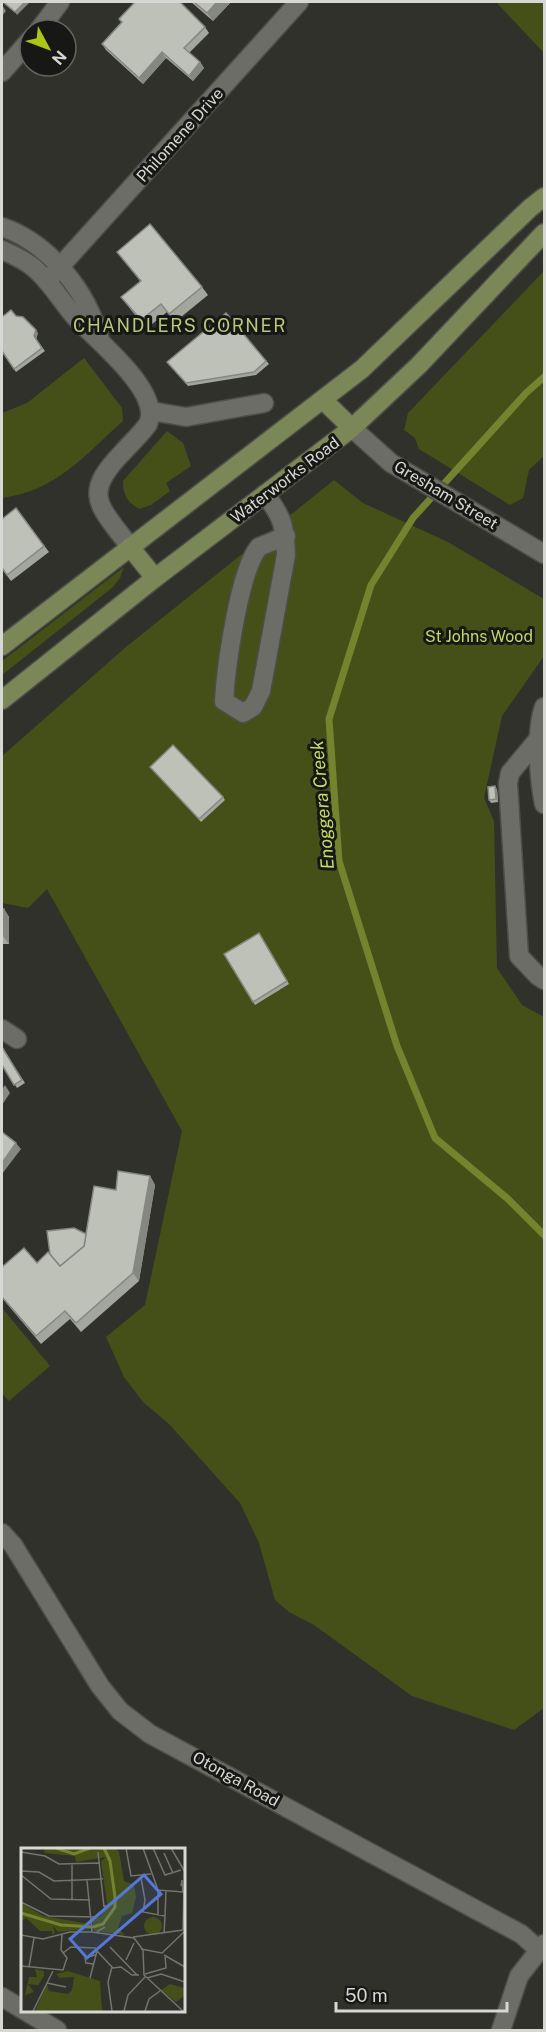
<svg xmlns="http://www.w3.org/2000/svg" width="546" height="2032" font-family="'Public Sans',sans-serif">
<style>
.green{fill:#455019}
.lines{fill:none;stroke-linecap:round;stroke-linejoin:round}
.stream{stroke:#74842e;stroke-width:7}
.minor-casing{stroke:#4d4e49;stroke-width:21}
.major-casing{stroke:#4d4e49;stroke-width:21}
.minor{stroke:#6b6d66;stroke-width:18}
.major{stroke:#7c8758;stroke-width:18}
.wall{fill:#a3a69e}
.shaded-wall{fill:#858781}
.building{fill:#bec1b8;stroke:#858781;stroke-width:1.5}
.labels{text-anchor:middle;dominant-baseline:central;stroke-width:6;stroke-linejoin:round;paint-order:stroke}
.street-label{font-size:16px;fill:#d7d8d4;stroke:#171815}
.park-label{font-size:16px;fill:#c0d765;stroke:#171815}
.neighbourhood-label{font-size:18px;letter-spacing:1.5px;fill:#b7c87d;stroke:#171815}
.water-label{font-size:18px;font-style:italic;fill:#c4db68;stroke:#171815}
.inset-river{fill:none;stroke:#74842e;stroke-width:3}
.inset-road{fill:none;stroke:#72746e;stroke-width:1.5}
.view{fill:#5577d7;fill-opacity:0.15;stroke:#5577d7;stroke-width:3}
.inset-edge{fill:none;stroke:#d7d8d4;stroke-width:3}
</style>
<rect width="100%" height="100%" fill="#2f312a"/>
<g class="green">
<polygon points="496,2 544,2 544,53"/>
<polygon points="544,271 544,456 529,470 523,498 510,505 419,449 415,438 404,430 408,413"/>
<path d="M84 358 122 408 123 421C84 456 56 491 2 498V413L27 403Z"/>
<path d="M167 431 183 443 191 466 166 483 170 491 151 505 139 509C127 502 123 495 123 481Z"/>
<polygon points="334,480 363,503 448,542 544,599 544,656 502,716 484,798 494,821 497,968 522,1005 544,1017 544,1708 514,1730 412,1696 314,1625 289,1612 275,1600 259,1543 240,1503 169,1424 143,1402 124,1377 106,1337 145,1305 182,1131 47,889 28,908 2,903 2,756 126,647"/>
<polygon points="124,567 120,578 113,587 2,675 2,661"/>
<polygon points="2,1308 50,1366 9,1401 2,1393"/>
</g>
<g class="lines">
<polyline class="stream" points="544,377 526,393 413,518 371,585 329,719 339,861 397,1046 435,1138 508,1199 544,1235"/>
<g class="minor-casing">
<g id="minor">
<polyline points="39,30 60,2"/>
<polyline points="2,72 30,40"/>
<path d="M2 227C49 243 88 292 100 340"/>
<path d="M2 250C13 255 25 260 34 268 51 282 61 301 76 318 95 339 163 392 148 424 141 434 131 443 123 452 81 495 99 505 130 547"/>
<polyline points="47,281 299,2"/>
<polyline points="151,411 186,417 264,403"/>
<polyline points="352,428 391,463 544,554"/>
<path d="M265 494C283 518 285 526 286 555L261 691 253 707 243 713 224 701C226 667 239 571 259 547L286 536"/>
<path d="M544 707C535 731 539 779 544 804"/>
<polyline points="540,737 510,773 508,783 519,956 538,976 544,980"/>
<polyline points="2,1029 17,1039"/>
<polyline points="2,1533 13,1545 100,1686 120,1711 150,1734 521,1934 538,1949"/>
<polyline points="2,1997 57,2030"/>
<polyline points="501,2030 519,1976 544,1944"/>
</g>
</g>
<g class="major-casing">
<g id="major">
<polyline points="324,401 352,428"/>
<polyline points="130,547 155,578"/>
<polyline points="2,646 362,369 530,208 544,197"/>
<polyline points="2,700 155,578 352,428 419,365 544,233"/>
</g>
</g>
<use href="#minor" class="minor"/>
<use href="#major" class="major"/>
</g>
<g class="wall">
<polygon points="191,2 231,2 213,21"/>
<polygon points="119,19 205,27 209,33 189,53 200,62 204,68 193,81 166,58 143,84 106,50 102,44 122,23"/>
<polygon points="117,252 202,287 208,295 175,322 167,312 146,329 121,297 140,281"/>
<polygon points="226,313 269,364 256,375 188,386 167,362"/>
<polygon points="38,333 36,339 45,351 16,372 2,352"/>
<polygon points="16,508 49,552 11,581 2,569"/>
<polygon points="150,767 223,797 225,800 201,822"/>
<polygon points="497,789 498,802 491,803 489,800"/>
<polygon points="2,909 4,909 9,917 9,944 2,944"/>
<polygon points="259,933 289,984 255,1005 224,954"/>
<polygon points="2,1047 25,1083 17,1088 2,1065"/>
<polygon points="150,1176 155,1185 139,1281 81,1332 70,1319 41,1344 2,1298 2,1267 37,1263 86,1234 116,1190"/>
</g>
<g class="shaded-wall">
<polygon points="25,2 30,2 17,15 15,12"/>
<polygon points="217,2 231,2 213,21 207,13"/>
<polygon points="2,5 6,11 2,16"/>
<polygon points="162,52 166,58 143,84 139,78"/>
<polygon points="200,62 204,68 193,81 189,76"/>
<polygon points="36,330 38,333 36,339 34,336"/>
<polygon points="495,786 497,789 498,802 496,799"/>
<polygon points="4,909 9,917 9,944 3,936"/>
<polygon points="5,1085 10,1093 2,1105 2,1089"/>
<polygon points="16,1143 21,1149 2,1174 2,1163"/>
<polygon points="150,1176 155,1185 139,1281 133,1273"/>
</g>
<g class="building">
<polygon points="3,2 25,2 15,12"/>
<polygon points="135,2 180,2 205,27 184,48 200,62 189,76 162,52 139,78 102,44 122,22 119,19"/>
<polygon points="194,2 217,2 207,13"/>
<polygon points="150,224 202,287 169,314 161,304 141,320 121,297 141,281 117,252"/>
<polygon points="11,310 16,316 23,317 36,330 34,336 42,348 14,369 2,351 2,317"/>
<polygon points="226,313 266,361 254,372 186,383 167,362"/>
<polygon points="16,508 44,546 7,575 2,568 2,519"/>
<polygon points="173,745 223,797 199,819 150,767"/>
<polygon points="495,786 496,799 489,800 488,787"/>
<polygon points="2,909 4,909 3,936 2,936"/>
<polygon points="259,933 287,981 253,1002 224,954"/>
<polygon points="2,1047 22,1080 14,1085 2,1065"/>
<polygon points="2,1132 16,1143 2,1163"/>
<polygon points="118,1171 150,1176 133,1273 76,1323 65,1311 36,1336 2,1297 2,1267 24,1248 37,1263 48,1252 60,1266 84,1246 94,1186 116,1190"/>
<polygon points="74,1228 86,1234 84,1246 60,1266 50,1254 47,1231"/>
</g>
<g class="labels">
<g class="street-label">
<text transform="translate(180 135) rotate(-48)">Philomene Drive</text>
<text transform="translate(285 480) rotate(-37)">Waterworks Road</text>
<text transform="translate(446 495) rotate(31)">Gresham Street</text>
<text transform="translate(236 1779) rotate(29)">Otonga Road</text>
</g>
<g class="park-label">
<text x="479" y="636">St Johns Wood</text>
</g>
<g class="neighbourhood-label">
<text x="180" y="325">CHANDLERS CORNER</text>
</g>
<g class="water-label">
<text transform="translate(322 805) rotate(-95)">Enoggera Creek</text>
</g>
</g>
<g transform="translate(21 1848)">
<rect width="164" height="164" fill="#2f312a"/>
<path d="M24 0H94L98 4 103 33 113 37 115 49 111 65 101 68 97 80 104 87 73 83 71 72 80 68 86 55 80 13 85 9 55 14 54 8 23 5ZM0 55 23 68 68 76 69 81 37 84 32 78 34 85 31 87V83H19L5 70 0 73ZM123 78a9 9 0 1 1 18 0a9 9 0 1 1-18 0ZM14 121 23 123V128L17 137 7 136 13 144 4 147 8 129H16ZM47 123 79 133 81 163H14L26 136 28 143 47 146 51 142 53 129 39 130 35 126ZM149 136 163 140V148L155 154 140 142Z" fill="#455019"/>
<path class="inset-river" d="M35 0 53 6 69 0M0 65 40 77 72 79 82 76 94 59V49L89 13 83 0"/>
<path class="inset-road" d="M105 0 110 28 130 26M122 0 137 42V67M132 0 144 27 160 22M150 0 164 24M0 4 24 8 38 16 79 15M77 4 83 59M143 5 152 25M0 23 18 24 33 33 82 31M0 27 30 51 69 52M120 30 124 52 122 64 144 68 143 85M66 32 71 84M137 42 162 44 161 32 160 38M51 52V16M0 54 28 68 74 69 84 62V57M144 68 145 43M162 82 163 42M76 85V84L77 83 84 79 77 83M0 87 22 91 49 84H71L113 90 122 102M112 89 162 82M89 99 116 127M120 101 141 105 164 83M122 102 123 127 162 163M76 103 91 119 87 134 91 163M42 105 50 99 75 100M143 107 164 119M105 112 113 95M72 116 65 115 64 110 74 107M0 118 42 122 46 110 40 102 41 86M8 119 13 90M91 120 100 119 111 127H118M124 126 145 120 144 107M69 130 76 103M126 130 140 126 164 134M26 135 45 139M12 163 32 123M103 163 107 147 124 129M124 163 128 151 139 143"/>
<path class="view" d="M123 27 140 46 66 110 49 91Z"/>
<rect width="164" height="164" class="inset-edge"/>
</g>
<rect width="546" height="2032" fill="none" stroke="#d7d8d4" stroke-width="6"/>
<g transform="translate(48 48) rotate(131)"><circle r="28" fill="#171815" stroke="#646561" stroke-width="1.5"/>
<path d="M0-4.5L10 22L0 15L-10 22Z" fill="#acc613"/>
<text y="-9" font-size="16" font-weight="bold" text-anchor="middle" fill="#d7d8d4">N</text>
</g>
<path d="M336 2002v9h171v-9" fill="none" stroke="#d7d8d4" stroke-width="3"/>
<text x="345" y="2002" font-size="18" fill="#d7d8d4" stroke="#171815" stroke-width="4.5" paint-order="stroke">50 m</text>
</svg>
